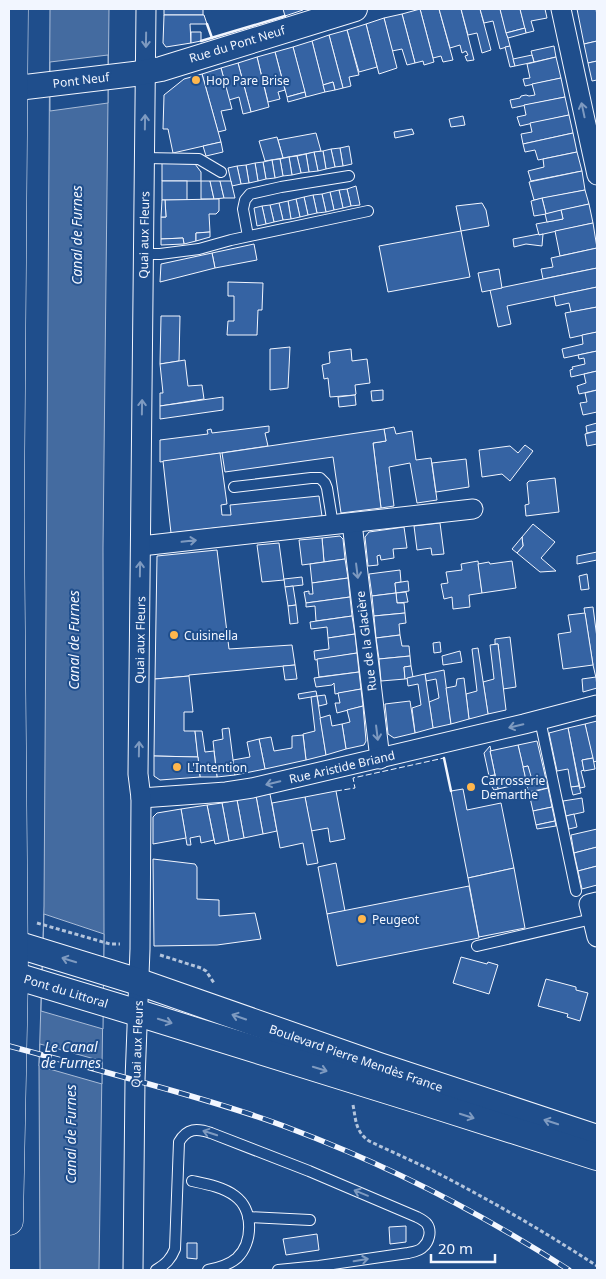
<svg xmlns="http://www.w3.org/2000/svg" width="606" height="1279" font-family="'Noto Sans',sans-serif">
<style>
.water{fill:#446ba0;stroke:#a8bbd7}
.pier{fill:#1f4e8c;stroke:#a8bbd7}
.building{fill:#3563a3;stroke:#f2f6ff}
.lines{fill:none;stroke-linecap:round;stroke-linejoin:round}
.service-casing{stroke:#f2f6ff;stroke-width:12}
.minor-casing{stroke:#f2f6ff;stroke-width:21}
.tertiary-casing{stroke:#f2f6ff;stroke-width:26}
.secondary-casing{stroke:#f2f6ff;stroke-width:28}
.primary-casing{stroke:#f2f6ff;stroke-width:29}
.path{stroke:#b3c4dc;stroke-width:3;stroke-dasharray:4 2.5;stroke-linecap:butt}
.service{stroke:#1f4e8c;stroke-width:10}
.minor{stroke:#1f4e8c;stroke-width:19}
.tertiary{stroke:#1f4e8c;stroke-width:24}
.secondary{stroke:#1f4e8c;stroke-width:26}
.primary{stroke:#1f4e8c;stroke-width:28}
.rail-casing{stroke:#f2f6ff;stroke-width:5.5}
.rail{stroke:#1f4e8c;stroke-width:4;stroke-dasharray:11;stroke-linecap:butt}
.fence{stroke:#f2f6ff;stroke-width:1;stroke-dasharray:6 2.5;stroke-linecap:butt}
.wall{stroke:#f2f6ff;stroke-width:2.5}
.oneway{stroke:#7e9ac0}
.poi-dot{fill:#ffb74d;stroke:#1f4e8c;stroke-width:2}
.labels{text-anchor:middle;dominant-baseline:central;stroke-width:4;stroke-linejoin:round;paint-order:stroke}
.street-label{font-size:12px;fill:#f2f6ff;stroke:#1f4e8c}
.poi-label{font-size:12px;fill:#f2f6ff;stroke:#1f4e8c;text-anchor:start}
.water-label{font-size:14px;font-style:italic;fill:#f2f6ff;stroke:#1f4e8c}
</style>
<rect width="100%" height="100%" fill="#1f4e8c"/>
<polygon class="water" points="50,9 109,9 103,548 104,934 99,1270 40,1270 39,1066 44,906"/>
<g class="pier">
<polygon points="108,55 108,103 50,111 50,62"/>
<polygon points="44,914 104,934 103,1029 41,1011"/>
<polygon points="40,1044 102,1061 102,1084 39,1066"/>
</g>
<g class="building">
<rect x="164" y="9" width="39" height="6"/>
<polygon points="283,9 302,9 303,10 285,16"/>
<polygon points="420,9 439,9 453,60 443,62 441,56 433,58"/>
<polygon points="420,9 434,62 424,65 423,61 415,63 402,14"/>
<polygon points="439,9 461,9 474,60 467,61 465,56 468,55 466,51 462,53 460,45 450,48"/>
<polygon points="461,9 480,9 491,50 482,53 477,33 468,35"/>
<polygon points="480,9 500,9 510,46 500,49 493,21 484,23"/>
<polygon points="500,9 520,9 525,28 506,33"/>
<polygon points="520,9 545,9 547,18 531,21 534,31 526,33"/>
<polygon points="577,9 596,9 597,16 597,41 584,44"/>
<polygon points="402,14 415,63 407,65 402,49 392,51 384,18"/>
<polygon points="164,15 204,15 207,24 190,24 191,43 166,47 163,43"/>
<polygon points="384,18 397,68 379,74 366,24"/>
<polygon points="366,24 377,67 359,72 347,30"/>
<polygon points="525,28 526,33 508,38 506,33"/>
<polygon points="347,30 359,75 349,77 351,86 343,88 329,35"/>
<polygon points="191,32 201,32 201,41 191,43"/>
<polygon points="329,35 343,88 335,90 333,82 323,85 312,41"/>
<polygon points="312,41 325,92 306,97 293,47"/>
<polygon points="597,41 597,61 588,63 584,44"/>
<polygon points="510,46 515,66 510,67 505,47"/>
<polygon points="554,46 556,57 534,62 531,51"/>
<polygon points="293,47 305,92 287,97 275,52"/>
<polygon points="275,52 285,90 278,92 280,99 268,102 257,57"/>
<polygon points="532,55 534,62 515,66 513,59"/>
<polygon points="257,57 269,107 251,112 238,63"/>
<polygon points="556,57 561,78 525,86 523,79 530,78 527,64"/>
<polygon points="597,61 597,80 592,81 588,63"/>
<polygon points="238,63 251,112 243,114 239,97 229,100 221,68"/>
<polygon points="221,68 232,109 221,111 226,130 218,132 202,74"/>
<polygon points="202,74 221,142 173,153 168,129 163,129 164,95 184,79"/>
<polygon points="561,78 565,97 512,108 510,100 520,98 521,96 526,95 529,96 535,95 532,84"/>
<polygon points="333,82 335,90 325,92 323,85"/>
<polygon points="305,92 306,97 288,102 287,97"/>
<polygon points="565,97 569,115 520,126 517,117 526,115 524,105"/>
<polygon points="569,115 573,133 523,144 521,134 532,132 530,123"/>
<polygon points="463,116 465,125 451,127 449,119"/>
<polygon points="412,129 414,134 395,138 394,132"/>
<polygon points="316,133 321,151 283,158 278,140"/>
<polygon points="573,133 577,152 538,160 535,150 525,152 523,144"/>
<polygon points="277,137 283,158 265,161 259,141"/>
<polygon points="221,142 223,152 206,156 203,146"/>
<polygon points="349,146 352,164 343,166 340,148"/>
<polygon points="340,148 343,166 335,167 331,149"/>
<polygon points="331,149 335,167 326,169 323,151"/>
<polygon points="323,151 326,169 318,171 314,152"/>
<polygon points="314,152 318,171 309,172 306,154"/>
<polygon points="577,152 582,171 531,181 528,171 544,167 543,159"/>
<polygon points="306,154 309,172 301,173 297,156"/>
<polygon points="297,156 301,173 292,175 289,157"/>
<polygon points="289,157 292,175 283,176 280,159"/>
<polygon points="280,159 283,176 275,178 272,160"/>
<polygon points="272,160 275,178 266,179 263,162"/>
<polygon points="263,162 266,179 258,181 255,163"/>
<polygon points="162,163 195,164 201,172 201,181 162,181"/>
<polygon points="255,163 258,181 249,183 246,165"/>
<polygon points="246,165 249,183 241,184 237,166"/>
<polygon points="237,166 241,184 232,186 228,168"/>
<polygon points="582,171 585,190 534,200 529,182"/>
<rect x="162" y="181" width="25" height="19"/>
<polygon points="201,181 210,181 214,199 201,199"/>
<polygon points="210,181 220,181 224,198 214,199"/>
<polygon points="220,181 231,181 235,198 224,198"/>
<polygon points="356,186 360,205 351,206 347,189"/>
<polygon points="347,189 351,206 343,208 339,190"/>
<polygon points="339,190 343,208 334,210 330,192"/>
<polygon points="585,190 589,204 546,214 542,198"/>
<polygon points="330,192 334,210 326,212 322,194"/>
<polygon points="322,194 326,212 317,213 313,195"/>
<polygon points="313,195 317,213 308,215 304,197"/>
<polygon points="304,197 308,215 300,217 296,199"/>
<polygon points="542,198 546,214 534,216 531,201"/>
<polygon points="219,199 219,211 216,214 209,214 210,232 196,233 196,241 184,244 183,238 161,239 161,217 166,217 165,200"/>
<polygon points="296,199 300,217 291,219 288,201"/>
<polygon points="162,200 165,200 166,217 161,217"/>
<polygon points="288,201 291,219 283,220 279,203"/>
<polygon points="279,203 283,220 274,222 270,205"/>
<polygon points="482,203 486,210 489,226 461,231 456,206"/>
<polygon points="589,204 593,223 539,235 536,224 563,219 561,210"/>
<polygon points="270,205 274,222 266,224 262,206"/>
<polygon points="262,206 266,224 257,226 254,208"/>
<polygon points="561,210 563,219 547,222 545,214"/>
<polygon points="593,223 597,248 560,256 555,231"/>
<polygon points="461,231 470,277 388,292 379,246"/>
<polygon points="210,232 210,237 196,241 196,233"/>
<polygon points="539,234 539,235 543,234 542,246 526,244 514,247 513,239"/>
<polygon points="183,238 184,244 161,245 161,239"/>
<polygon points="254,244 257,260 215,268 212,253"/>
<polygon points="597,248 597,268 543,279 541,269 553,267 551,258"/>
<polygon points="212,253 215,268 160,282 161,264"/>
<polygon points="597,268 597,287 507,306 511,324 498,327 490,290"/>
<polygon points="499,269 502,288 482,292 478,273"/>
<polygon points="228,282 263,283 262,310 258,310 257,335 227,335 228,321 234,321 234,296 228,296"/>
<polygon points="597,287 597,307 571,312 569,303 556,306 554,296"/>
<polygon points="597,307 597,332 570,338 565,313"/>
<polygon points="161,316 180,316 179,361 160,364"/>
<polygon points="597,332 597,351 564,358 562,349 583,344 582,335"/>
<polygon points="290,347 288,388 270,390 270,349"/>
<polygon points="351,349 352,361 367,359 370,383 355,385 356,394 355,395 330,397 328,378 324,379 322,365 330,363 329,352"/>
<polygon points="597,351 597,371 571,377 570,370 573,369 572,367 585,364 584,358 579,359 578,355"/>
<polygon points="185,360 188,386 202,385 204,399 160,406 160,393 163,393 160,364"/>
<polygon points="597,371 597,390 579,394 577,386 586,383 584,374"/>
<polygon points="383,390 383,400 372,401 371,391"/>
<polygon points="597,390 597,412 583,415 580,403 587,402 585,393"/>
<polygon points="355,395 356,405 339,407 338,397"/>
<polygon points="223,397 223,410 160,419 160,406"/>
<polygon points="597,423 597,431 587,433 586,426"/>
<polygon points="269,426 269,432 265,433 268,446 160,462 160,440 208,434 207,430 211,429 212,433"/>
<polygon points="394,427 396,434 412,431 416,460 431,458 437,500 417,503 410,463 389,467 394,506 381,508 373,443 386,441 384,429"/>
<polygon points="384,429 386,441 373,443 381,508 341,513 333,457 225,472 222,453"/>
<polygon points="597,431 597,444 587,446 585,434"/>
<polygon points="525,445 533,451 510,481 502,474 482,477 479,450 510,446 518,453"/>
<polygon points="220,453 227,504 221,505 222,515 231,515 230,505 319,496 322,516 171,533 163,461"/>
<polygon points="466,459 469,487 436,492 432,463"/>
<polygon points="555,478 559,512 526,516 525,505 529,504 527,483 529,481"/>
<polygon points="440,523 444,554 432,555 431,548 417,550 414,526"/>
<polygon points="533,524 555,542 541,558 556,571 540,572 517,553 523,546 522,537"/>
<polygon points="404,527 407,548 393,549 394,558 381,560 380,555 377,556 378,565 368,566 365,537 369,532"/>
<polygon points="340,536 343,539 345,559 324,562 322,538"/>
<polygon points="522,537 523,546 517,553 512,549"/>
<polygon points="322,538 324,562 302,565 299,540"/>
<polygon points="279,543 284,580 262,582 257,545"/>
<polygon points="217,550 229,649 292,645 295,665 189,675 189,676 155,679 157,556"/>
<polygon points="597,552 597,560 577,564 577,556"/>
<polygon points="345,559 348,578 312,583 310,564"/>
<polygon points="478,561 482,593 469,595 470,607 453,609 452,597 444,599 441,584 448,583 446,572 462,570 461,564"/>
<polygon points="512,561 516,588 482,593 478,564 489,562 490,564"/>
<polygon points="400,570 401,582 395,583 396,593 372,596 369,574"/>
<polygon points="587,574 589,589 581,590 579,576"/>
<polygon points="302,577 303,585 285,587 284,579"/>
<polygon points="348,578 350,597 306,603 304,592 309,591 309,594 313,594 312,583"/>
<polygon points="408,581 409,591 396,593 395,583"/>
<polygon points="293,586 296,605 288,606 285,587"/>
<polygon points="406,592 408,602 397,603 396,593"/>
<polygon points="396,593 397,603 404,603 405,613 374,616 372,596"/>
<polygon points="350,597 352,616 316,621 315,606 306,607 306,603"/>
<polygon points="296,605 298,623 290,624 288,606"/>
<polygon points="593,607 597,638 597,682 593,665 584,608"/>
<polygon points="405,613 406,623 399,624 400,635 376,638 374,616"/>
<polygon points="585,613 593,665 563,669 558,634 571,632 568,615"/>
<polygon points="352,616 355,634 328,638 327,627 311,629 310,622"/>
<polygon points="355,634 357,653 315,660 314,651 329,649 328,638"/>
<polygon points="400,635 402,646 409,646 410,656 379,659 376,638"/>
<polygon points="510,637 516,687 503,689 498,644 495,644 495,639"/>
<polygon points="440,642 441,652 434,653 433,643"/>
<polygon points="498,644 506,710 488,714 483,682 494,679 490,645"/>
<polygon points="478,648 488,714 469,719 466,694 477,691 472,649"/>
<polygon points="460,651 462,662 443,665 442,656"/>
<polygon points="357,653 359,672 319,677 317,659"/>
<polygon points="410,656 411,666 404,667 405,679 381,681 379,659"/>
<polygon points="295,665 297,679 285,680 283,666"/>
<polygon points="411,666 413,677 405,679 404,667"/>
<polygon points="444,670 451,724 433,728 429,702 439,698 436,679 426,681 425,674"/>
<polygon points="359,672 361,689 335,694 334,683 332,685 316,687 314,678"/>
<polygon points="425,674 433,728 415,733 412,708 421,705 418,684 408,686 407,678"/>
<polygon points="189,676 193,712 184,712 184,731 195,731 198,757 154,756 155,679"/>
<polygon points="596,677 597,688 583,692 582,679"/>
<polygon points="464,678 469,719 451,724 446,688 456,686 457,679"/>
<polygon points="361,689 363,706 337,713 335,703 340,703 338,693"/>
<polygon points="316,691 317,696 299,699 298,694"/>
<polygon points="325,695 327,704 319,706 317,696"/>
<polygon points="317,696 326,755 306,760 303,734 315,731 311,697"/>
<polygon points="410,701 415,733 394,738 388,734 385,704"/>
<polygon points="363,706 366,741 364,745 346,749 342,724 350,722 347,710"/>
<polygon points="330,715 332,726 342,724 346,749 326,755 320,718"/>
<polygon points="597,721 597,761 593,762 585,724"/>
<polygon points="585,724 593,758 582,760 584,770 581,771 585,787 580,788 568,728"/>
<polygon points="229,728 235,775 217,777 213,741 223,739 222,729"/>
<polygon points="568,728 579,786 571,787 568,769 557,771 549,733"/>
<polygon points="195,731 202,731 205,752 214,751 217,777 200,777"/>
<polygon points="303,735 306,760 265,769 259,739 271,737 274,751 292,748 292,736"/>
<polygon points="259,739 265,769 235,775 233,760 250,757 247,742"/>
<polygon points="537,741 548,788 528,792 527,784 536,782 535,778 532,779 531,776 530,776 528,766 523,767 518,745"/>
<polygon points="518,745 526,779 510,782 511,786 498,789 490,751"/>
<polygon points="490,746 491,751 490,751 495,775 489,776 484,753"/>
<polygon points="154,756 198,757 200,777 160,780 154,776"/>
<polygon points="593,758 595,769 584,771 582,760"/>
<polygon points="528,766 533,783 527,784 523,767"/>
<polygon points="495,775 498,789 494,790 492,787 489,776"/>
<polygon points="579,786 581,793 573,795 571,787"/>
<polygon points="548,788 552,807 533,811 529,793"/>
<polygon points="463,789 467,810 501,803 514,868 468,878 451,791"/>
<polygon points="336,791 345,839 330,842 328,828 311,831 305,797"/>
<polygon points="270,794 277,831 263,834 256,796"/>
<polygon points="256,796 263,834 244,838 237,800"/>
<polygon points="305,797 318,863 307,865 303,843 280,848 272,803"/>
<polygon points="582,798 584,812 566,816 563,801"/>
<polygon points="237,800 244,838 229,841 222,803"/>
<polygon points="222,803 229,841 215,844 207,805"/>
<polygon points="207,805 214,840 201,843 200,836 190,838 191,845 187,845 181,809"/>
<polygon points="552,807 555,821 536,825 533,811"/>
<polygon points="181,809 186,838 153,844 153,817 157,813"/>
<polygon points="574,814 577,827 569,829 566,816"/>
<polygon points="555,821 556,826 537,829 536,825"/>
<polygon points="597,829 597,847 574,853 571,835"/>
<polygon points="597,847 597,866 578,871 574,853"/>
<polygon points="153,859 195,864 197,867 197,899 219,900 219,916 255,913 261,939 217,945 154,946"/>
<polygon points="336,863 345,911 327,914 318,867"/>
<polygon points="597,866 597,885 582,889 578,871"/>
<polygon points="514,868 525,928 479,937 468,878"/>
<polygon points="469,886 479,938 337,966 327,914"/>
<polygon points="461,957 487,964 488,962 498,965 489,994 453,983"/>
<polygon points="546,979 576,987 576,990 588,993 580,1021 567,1017 568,1014 538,1006"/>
<polygon points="406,1226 406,1242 390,1244 389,1227"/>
<polygon points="317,1234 319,1250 286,1255 283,1239"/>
<polygon points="187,1243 197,1243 197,1259 187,1258"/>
</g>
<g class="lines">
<g class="service-casing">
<g id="service">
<polyline points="145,158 199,159 221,172"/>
<polyline points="248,236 243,209 245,200 250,194 281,187 349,176"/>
<polyline points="144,254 160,254 199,249 231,240 368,211"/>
<polyline points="234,487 311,478 320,478 325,483 327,488 333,525"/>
<polyline points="540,720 576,891"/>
<polyline points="477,946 592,919"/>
<path d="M192 1181C206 1184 223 1187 235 1196 254 1210 253 1243 237 1258 229 1265 218 1268 208 1270"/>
<polyline points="248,1217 310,1220"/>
<path d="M156 1270C166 1264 171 1259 175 1249L179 1142C187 1128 197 1128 211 1133L309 1171 417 1217C421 1219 425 1221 427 1224 432 1231 429 1242 423 1247 420 1251 413 1252 408 1253L319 1266 278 1270"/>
</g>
</g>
<g class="minor-casing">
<g id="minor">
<polyline points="561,9 597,175"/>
<polyline points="352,523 380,759"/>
<polyline points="141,546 473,509"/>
<polyline points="141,798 226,792 252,788 524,724 597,705"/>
<polyline points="597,902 589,904 597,937"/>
<polyline points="133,1270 135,1080 140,949 141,798 138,774 146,9"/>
</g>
</g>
<g class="tertiary-casing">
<polyline id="tertiary" points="9,89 134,74 161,69 355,9"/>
</g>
<g class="secondary-casing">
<g id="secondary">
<polyline points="9,942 139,982 379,1066 597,1138"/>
<polyline points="9,974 138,1013 421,1101 597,1157"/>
</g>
</g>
<g class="primary-casing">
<polyline id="primary" points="9,1221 14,976 10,516 14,9"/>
</g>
<g class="path">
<polyline points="37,923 110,944 120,944"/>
<polyline points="160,955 201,968 206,971 214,983"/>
<path d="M353 1105C356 1120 355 1131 369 1141 394 1153 420 1164 445 1177 497 1204 548 1234 597 1266"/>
</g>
<use href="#service" class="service"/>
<use href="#minor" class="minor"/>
<use href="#tertiary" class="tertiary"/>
<use href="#secondary" class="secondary"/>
<use href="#primary" class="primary"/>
<g class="rail-casing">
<path id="rail" d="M9 1046C65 1061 121 1076 177 1092 215 1103 253 1114 289 1128 388 1165 481 1213 569 1270"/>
</g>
<use href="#rail" class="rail"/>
<polyline class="fence" points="336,791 355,788 353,778 444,758"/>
<g class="wall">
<polyline points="207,24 212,38"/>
<polyline points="201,41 285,16"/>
<polyline points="444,758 451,791"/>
</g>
</g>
<defs><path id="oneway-shaft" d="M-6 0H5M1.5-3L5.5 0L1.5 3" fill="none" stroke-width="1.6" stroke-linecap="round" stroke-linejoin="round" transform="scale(1.25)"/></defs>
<g class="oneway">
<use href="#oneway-shaft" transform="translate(146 40) rotate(91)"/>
<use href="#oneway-shaft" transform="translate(583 110) rotate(-102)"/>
<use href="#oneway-shaft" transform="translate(145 122) rotate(-89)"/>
<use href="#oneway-shaft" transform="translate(142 407) rotate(-89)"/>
<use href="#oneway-shaft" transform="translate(189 541) rotate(-6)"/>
<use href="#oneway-shaft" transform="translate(140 569) rotate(-89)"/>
<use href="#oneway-shaft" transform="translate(357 571) rotate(83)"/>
<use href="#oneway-shaft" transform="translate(516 726) rotate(167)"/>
<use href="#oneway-shaft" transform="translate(377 733) rotate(83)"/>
<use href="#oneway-shaft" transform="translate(139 749) rotate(-89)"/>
<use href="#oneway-shaft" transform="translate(273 783) rotate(167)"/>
<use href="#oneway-shaft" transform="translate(69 960) rotate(-163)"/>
<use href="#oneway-shaft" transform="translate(239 1017) rotate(-161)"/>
<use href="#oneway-shaft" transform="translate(165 1021) rotate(17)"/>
<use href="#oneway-shaft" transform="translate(320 1069) rotate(17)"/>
<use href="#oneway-shaft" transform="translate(467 1116) rotate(18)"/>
<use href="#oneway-shaft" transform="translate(551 1122) rotate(-162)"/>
<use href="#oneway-shaft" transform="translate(210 1133) rotate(-162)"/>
<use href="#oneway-shaft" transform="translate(361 1193) rotate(-158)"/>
<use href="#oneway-shaft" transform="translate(361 1260) rotate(-9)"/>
</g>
<g class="poi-dot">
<circle cx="196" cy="80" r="5"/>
<circle cx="174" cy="635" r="5"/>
<circle cx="177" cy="767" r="5"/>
<circle cx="471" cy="787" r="5"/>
<circle cx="362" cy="919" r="5"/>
</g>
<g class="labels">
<g class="street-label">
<text transform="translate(237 44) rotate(-17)">Rue du Pont Neuf</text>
<text transform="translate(81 80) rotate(-7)">Pont Neuf</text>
<text transform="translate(144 235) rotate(-89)">Quai aux Fleurs</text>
<text transform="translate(140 640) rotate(-89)">Quai aux Fleurs</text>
<text transform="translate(366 641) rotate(-97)">Rue de la Glacière</text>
<text transform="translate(342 767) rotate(-13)">Rue Aristide Briand</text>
<text transform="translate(66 991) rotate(17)">Pont du Littoral</text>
<text transform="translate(137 1044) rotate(-88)">Quai aux Fleurs</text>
<text transform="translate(356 1058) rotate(19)">Boulevard Pierre Mendès France</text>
</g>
<g class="poi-label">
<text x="206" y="80">Hop Pare Brise</text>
<text x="184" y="635">Cuisinella</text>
<text x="187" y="767">L'Intention</text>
<text x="481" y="780">Carrosserie<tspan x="481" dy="14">Demarthe</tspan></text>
<text x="372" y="919">Peugeot</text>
</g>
<g class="water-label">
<text transform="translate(76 235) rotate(-90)">Canal de Furnes</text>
<text transform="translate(73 640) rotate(-90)">Canal de Furnes</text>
<text x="71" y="1046">Le Canal<tspan x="71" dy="16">de Furnes</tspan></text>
<text transform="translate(70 1134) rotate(-90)">Canal de Furnes</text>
</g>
</g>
<rect width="606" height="1279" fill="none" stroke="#f2f6ff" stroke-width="20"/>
<path d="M431 1254v8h64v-8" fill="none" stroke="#f2f6ff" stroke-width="2.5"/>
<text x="438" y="1254" font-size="15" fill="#f2f6ff" stroke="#1f4e8c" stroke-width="4" paint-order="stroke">20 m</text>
</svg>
